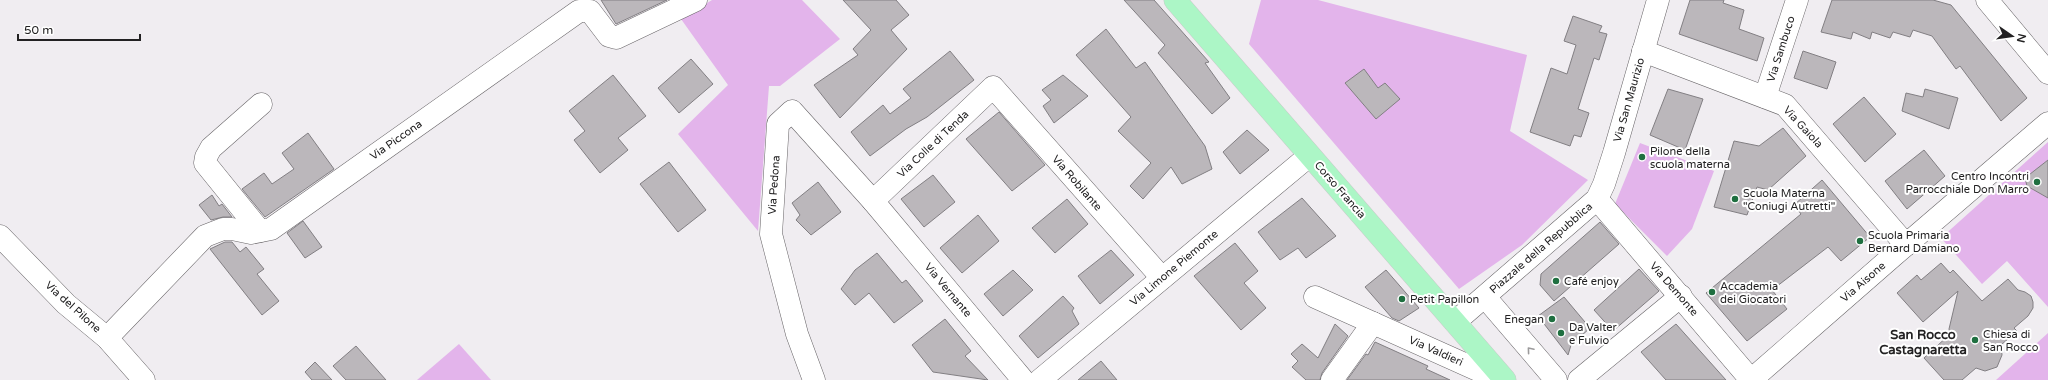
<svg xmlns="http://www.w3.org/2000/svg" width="2048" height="380" font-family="'Varela Round',sans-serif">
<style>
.green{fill:#e3b4eb}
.building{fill:#bbb7bb;stroke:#827f83}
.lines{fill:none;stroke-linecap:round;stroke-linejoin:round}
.minor-casing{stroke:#686568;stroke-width:23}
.major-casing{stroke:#cacaca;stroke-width:23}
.minor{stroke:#fff;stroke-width:22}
.major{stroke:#acf6c6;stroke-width:22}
.oneway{stroke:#9c9b9c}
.poi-dot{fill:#1f6f40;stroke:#fff;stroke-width:1.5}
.labels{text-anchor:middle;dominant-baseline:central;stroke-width:4;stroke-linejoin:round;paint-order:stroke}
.street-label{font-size:11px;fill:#222122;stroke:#fff}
.poi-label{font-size:11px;fill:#222122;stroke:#fff;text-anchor:start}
.quarter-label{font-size:13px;font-weight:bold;fill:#222122;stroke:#fff}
</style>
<rect width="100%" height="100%" fill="#f0edf1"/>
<g class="green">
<polygon points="712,0 802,0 840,39 780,86 769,86 758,231 678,134 728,85 681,19"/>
<polygon points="1261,0 1318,0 1527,55 1510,131 1588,180 1522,245 1459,289 1249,44"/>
<polygon points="2048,142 2048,307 2007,261 1982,284 1941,238"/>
<polygon points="1640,143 1714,171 1692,229 1667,256 1615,204"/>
<polygon points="2048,333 2048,380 1996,380"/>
<polygon points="459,344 491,380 417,380"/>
</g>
<g class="building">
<polygon points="601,0 667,0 616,24"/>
<polygon points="843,0 896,0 909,15 891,30 907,49 840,118 814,85 858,55 853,49 871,30"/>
<polygon points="1124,0 1154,0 1209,62 1205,63 1230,98 1212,114 1158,53 1165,45"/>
<polygon points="1690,0 1724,0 1723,3 1744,10 1739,29 1764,38 1757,61 1679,34"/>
<polygon points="1832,0 1933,0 1951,5 2027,98 2001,121 1960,66 1956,69 1932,36 1913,30 1910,37 1893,32 1890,38 1872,32 1870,39 1853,32 1851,39 1821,32"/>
<polygon points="1573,16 1602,26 1599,32 1607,34 1599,60 1594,58 1578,109 1589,113 1581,137 1574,135 1570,146 1530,132 1551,68 1567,74 1576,45 1564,41"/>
<polygon points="1106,29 1136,68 1145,62 1205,146 1212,169 1182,184 1171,167 1143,199 1130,186 1151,163 1118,131 1131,117 1076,55"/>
<polygon points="950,51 974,80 927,117 906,129 870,156 851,132 883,105 890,114 911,98 903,89"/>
<polygon points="1803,51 1836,62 1827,89 1794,78"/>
<polygon points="691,59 713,84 679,113 658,88"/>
<polygon points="1364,69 1378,88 1385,83 1400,99 1376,119 1345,83"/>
<polygon points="613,75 646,116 618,138 628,150 600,173 574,140 585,131 569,111"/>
<polygon points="1063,75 1088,96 1054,123 1043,106 1051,100 1042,90"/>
<polygon points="1668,89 1703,99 1685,150 1650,135"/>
<polygon points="1925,89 1958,98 1949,129 1902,111 1906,93 1923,97"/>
<polygon points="1864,97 1896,134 1865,162 1833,124"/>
<polygon points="999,112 1045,165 1012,191 966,139"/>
<polygon points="1783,128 1806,156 1768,190 1757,187 1747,215 1714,207 1734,141 1759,146"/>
<polygon points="1247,130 1269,150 1240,174 1223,152"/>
<polygon points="308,133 334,169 265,217 242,189 264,173 272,184 294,169 282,153"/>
<polygon points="1924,150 1945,176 1907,209 1885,181"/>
<polygon points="2048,160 2048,198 2027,186 2025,178"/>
<polygon points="669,162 706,210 678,232 640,184"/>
<polygon points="933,175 955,202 924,227 901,199"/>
<polygon points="1822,180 1870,237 1841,261 1828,247 1772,290 1787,309 1747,341 1706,293 1801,214 1794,205"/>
<polygon points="818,182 841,212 811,235 796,220 800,215 792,203"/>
<polygon points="212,195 219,206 222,204 232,217 223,217 211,220 199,205"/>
<polygon points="1302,198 1336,236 1306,258 1298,248 1280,260 1258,232"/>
<polygon points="1067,199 1088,224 1055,253 1032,228"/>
<polygon points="978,215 999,241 962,273 940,248"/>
<polygon points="303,221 322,247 305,258 287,233"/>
<polygon points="1600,222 1619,244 1554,301 1540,285 1541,274"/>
<polygon points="225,242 232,242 240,252 246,247 264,269 257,274 279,301 262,315 210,249"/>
<polygon points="1235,243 1258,271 1244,283 1266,308 1241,330 1194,276"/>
<polygon points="1111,250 1134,275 1100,304 1078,276"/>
<polygon points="877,253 902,283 906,280 923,301 894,323 869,293 855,305 841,289 855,270"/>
<polygon points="1941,263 1950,273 1953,270 1982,301 2008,279 2018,290 2025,292 2031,296 2033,302 2033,308 2028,316 2014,328 2017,331 2001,345 2002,355 1997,367 1985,371 1976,368 1962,380 1944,380 1924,358 1950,334 1949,329 1958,291 1923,322 1897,293 1917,275 1921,280"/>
<polygon points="1639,269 1659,291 1613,331 1594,310"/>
<polygon points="1013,270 1033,290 1003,316 984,294"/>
<polygon points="1386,270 1419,308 1399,321 1392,318 1365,287"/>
<polygon points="1063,296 1074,308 1072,311 1079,324 1038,358 1019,336"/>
<polygon points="1564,297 1590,328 1571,345 1568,355 1538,316"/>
<polygon points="945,319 971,351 965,356 988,380 933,372 912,345"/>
<polygon points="1335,324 1348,336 1322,373 1320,380 1306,380 1292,367 1298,361 1291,354 1302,344 1318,358"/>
<polygon points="1676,324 1726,380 1666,380 1641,352"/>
<polygon points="1375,342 1428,366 1426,369 1450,380 1347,380 1366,354 1368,355"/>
<polygon points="356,346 386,380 346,380 333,366"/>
<polygon points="1101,361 1117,380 1078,380"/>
<polygon points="315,362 332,380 312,380 305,372"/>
</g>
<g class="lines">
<g class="minor-casing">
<g id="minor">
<polyline points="1987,0 2048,73"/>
<polyline points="1643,51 1785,105 1906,245"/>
<polyline points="1765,97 1797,0"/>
<polyline points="1597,199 1751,380"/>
<polyline points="873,201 993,87 1162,278"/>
<polyline points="260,231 205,163 206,157 211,148 261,104"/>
<polyline points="0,236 66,304 107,338 144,380"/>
<polyline points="1315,297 1500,380"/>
<polyline points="1485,297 1556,380"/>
<polyline points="1455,322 1597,199 1604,184 1614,153 1658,0"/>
<polyline points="107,338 205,236 223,229 232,229 251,233 271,229 579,11 590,11 609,36 616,38 696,0"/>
<polyline points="814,380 797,334 771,234 778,124 792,111 873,201 1023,380"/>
<polyline points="1040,380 1309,156"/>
<polyline points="1332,380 1373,323"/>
<polyline points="1579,380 1681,296"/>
<polyline points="1751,380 1893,256 2048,123"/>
</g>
</g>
<g class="major-casing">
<polyline id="major" points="1175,0 1505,380"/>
</g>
<use href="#minor" class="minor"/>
<use href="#major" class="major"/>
</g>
<defs><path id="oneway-chevron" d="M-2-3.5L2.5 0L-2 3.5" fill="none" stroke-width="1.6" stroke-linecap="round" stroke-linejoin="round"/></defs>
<use class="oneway" href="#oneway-chevron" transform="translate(1530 350) rotate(-130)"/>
<g class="poi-dot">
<circle cx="1642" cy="157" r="4"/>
<circle cx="2037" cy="182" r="4"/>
<circle cx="1735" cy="199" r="4"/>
<circle cx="1860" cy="241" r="4"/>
<circle cx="1556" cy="281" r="4"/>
<circle cx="1712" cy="292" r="4"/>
<circle cx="1402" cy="299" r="4"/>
<circle cx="1552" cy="319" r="4"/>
<circle cx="1561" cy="333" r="4"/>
<circle cx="1975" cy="340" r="4"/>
</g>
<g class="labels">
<g class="street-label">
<text transform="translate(1781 49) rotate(-72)">Via Sambuco</text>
<text transform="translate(1629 100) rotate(-74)">Via San Maurizio</text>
<text transform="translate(1803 127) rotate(47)">Via Gaiola</text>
<text transform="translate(396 140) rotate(-35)">Via Piccona</text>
<text transform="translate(933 144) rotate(-43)">Via Colle di Tenda</text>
<text transform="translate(1077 183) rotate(49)">Via Robilante</text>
<text transform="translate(774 185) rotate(-86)">Via Pedona</text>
<text transform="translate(1340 190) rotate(49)">Corso Francia</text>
<text transform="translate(1541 248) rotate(-41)">Piazzale della Repubblica</text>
<text transform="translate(1174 268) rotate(-40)">Via Limone Piemonte</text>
<text transform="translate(1863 282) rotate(-41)">Via Aisone</text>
<text transform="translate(1674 289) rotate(49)">Via Demonte</text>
<text transform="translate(948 290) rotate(50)">Via Vernante</text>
<text transform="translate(73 307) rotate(42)">Via del Pilone</text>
<text transform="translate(1436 351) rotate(24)">Via Valdieri</text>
</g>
<g class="poi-label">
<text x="1650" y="151">Pilone della<tspan x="1650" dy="13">scuola materna</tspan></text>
<text x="2029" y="176" text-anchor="end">Centro Incontri<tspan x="2029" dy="13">Parrocchiale Don Marro</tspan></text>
<text x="1743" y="193">Scuola Materna<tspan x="1743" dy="13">"Coniugi Autretti"</tspan></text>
<text x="1868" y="235">Scuola Primaria<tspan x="1868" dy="13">Bernard Damiano</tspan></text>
<text x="1564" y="281">Café enjoy</text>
<text x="1720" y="286">Accademia<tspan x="1720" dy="13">dei Giocatori</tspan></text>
<text x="1410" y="299">Petit Papillon</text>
<text x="1544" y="319" text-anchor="end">Enegan</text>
<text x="1569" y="327">Da Valter<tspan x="1569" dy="13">e Fulvio</tspan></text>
<text x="1983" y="334">Chiesa di<tspan x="1983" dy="13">San Rocco</tspan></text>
</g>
<g class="quarter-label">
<text x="1923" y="335">San Rocco<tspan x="1923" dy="15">Castagnaretta</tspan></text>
</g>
</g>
<g transform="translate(2012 36) rotate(103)" stroke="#ffffff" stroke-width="3" paint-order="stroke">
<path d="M0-3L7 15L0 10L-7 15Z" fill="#222122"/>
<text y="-6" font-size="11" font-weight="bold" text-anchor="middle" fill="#222122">N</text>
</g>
<path d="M18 34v6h122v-6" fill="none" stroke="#222122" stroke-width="2"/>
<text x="24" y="34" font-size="12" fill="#222122" stroke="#ffffff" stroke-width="3" paint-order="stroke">50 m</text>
</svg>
